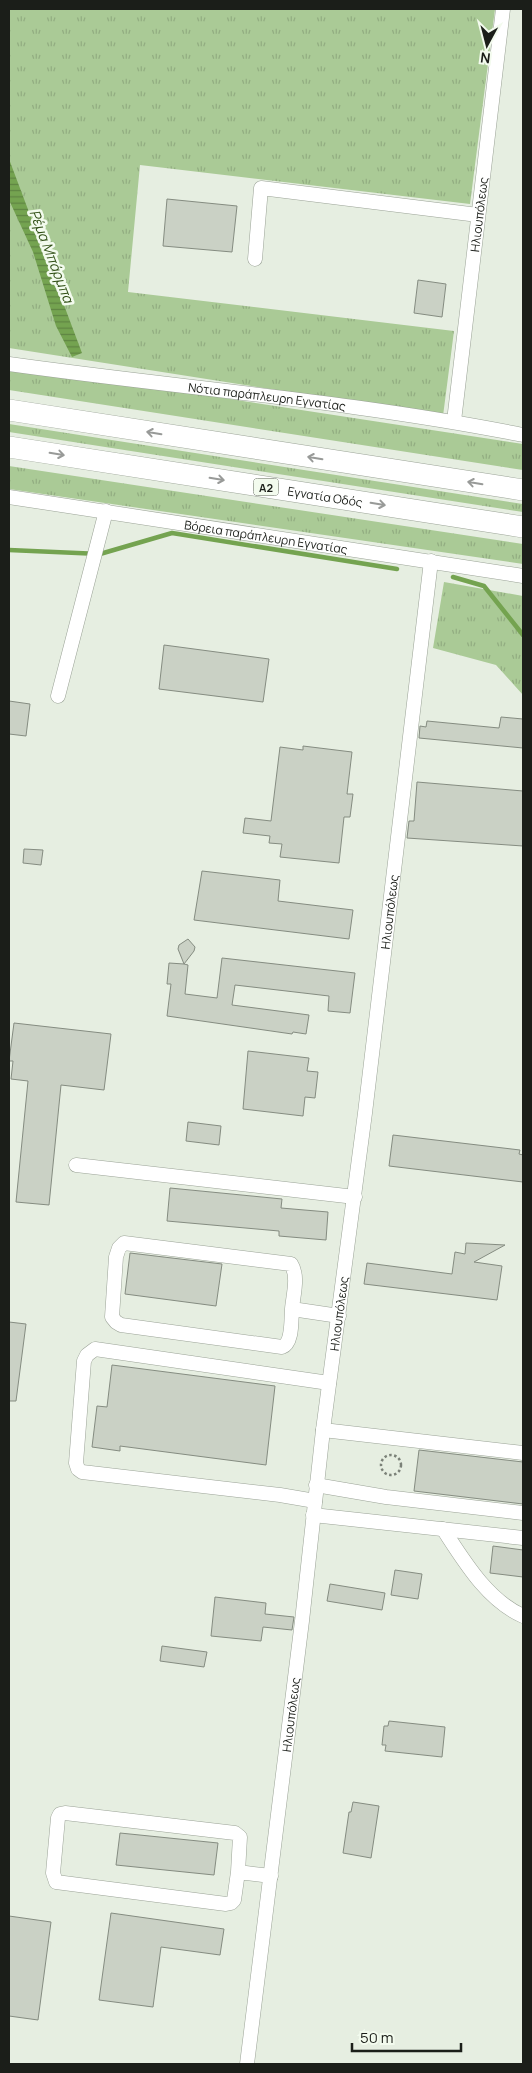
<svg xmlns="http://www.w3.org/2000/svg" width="532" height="2073" font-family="Manrope,sans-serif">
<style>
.grass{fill:url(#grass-tufts)}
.water{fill:url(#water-rules)}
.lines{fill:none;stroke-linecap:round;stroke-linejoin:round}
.stream{stroke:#74a350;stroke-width:4.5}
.building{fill:#cad1c5;stroke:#858c81}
.minor-casing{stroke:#9ba397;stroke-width:15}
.highway-casing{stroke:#9ba397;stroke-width:22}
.path{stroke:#7b8178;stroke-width:2.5;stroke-dasharray:2.5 2.5;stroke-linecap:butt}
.minor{stroke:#fff;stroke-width:14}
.highway{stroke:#fff;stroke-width:21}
.oneway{stroke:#989a98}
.labels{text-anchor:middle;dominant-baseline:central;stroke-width:5;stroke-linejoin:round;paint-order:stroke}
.shield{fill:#f3fbee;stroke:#5c6059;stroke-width:1}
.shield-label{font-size:11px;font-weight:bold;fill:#1b1e19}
.street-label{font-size:12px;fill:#1b1e19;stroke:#f3fbee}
.water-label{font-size:14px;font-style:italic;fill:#304f15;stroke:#f3fbee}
</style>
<defs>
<pattern id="grass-tufts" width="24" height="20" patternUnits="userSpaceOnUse" patternTransform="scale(1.25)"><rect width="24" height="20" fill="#aaca96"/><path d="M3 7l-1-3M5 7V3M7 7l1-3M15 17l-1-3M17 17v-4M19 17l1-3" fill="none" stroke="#92ad81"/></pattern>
<pattern id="water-rules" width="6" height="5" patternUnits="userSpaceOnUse" patternTransform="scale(1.25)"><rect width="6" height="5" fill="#74a350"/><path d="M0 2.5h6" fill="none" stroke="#5e8442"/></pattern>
</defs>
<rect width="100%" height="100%" fill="#e6eee1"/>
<g class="grass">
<polygon points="9,9 495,9 470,204 140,165 128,292 454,331 443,416 9,348"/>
<polygon points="9,365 523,444 523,470 9,390"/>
<polygon points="9,424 523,504 523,512 9,432"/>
<polygon points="9,466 523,544 523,564 9,489"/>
<polygon points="444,582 523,596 523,695 496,665 433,648"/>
</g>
<polygon class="water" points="9,159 82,353 72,357 56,326 33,252 9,200"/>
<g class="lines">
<g class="stream">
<polyline points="9,550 100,554 172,533 397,569"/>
<polyline points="453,577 484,586 523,635"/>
</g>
</g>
<g class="building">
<polygon points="167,199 237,206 232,252 163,246"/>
<polygon points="418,280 446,284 442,317 414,313"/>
<polygon points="164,645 269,659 263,702 159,689"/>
<polygon points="9,701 30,704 26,736 9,734"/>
<polygon points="501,717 523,719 523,748 419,738 420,726 426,727 427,721 499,728"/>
<polygon points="303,746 352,752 347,794 353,794 350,817 344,817 339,863 280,857 282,844 269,843 270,836 243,833 245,818 271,821 280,747 303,750"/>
<polygon points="417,782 523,791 523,846 407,838 409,821 414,821"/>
<polygon points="24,849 43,850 41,865 23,863"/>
<polygon points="202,871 280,880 278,901 353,910 349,939 194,920"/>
<polygon points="188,939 195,947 194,951 184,964 188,965 185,994 217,998 222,958 355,973 350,1013 328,1011 329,996 235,985 232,1005 309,1015 306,1034 293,1032 292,1034 167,1016 171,984 167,984 169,963 184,964 178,949 179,945"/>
<polygon points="14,1023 111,1034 104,1090 61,1085 49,1205 16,1202 28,1081 11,1079 13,1061 9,1061"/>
<polygon points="248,1051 309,1058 307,1071 318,1072 315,1098 305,1097 303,1116 243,1109"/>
<polygon points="188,1122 221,1126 219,1145 186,1141"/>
<polygon points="393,1135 520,1150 519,1154 523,1155 523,1182 389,1166"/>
<polygon points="170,1188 282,1199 281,1208 328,1212 326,1240 279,1236 279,1231 167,1221"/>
<polygon points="466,1243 505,1245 474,1262 502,1266 497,1300 364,1284 367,1263 452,1274 455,1252 465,1254"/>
<polygon points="130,1253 222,1264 216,1306 125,1294"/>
<polygon points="9,1322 26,1324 16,1401 9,1401"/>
<polygon points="112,1365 275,1386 266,1465 120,1446 120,1451 92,1447 97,1406 107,1407"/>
<polygon points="419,1450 523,1462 523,1504 414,1491"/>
<polygon points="493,1546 523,1550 523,1577 490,1573"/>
<polygon points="395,1570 422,1574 418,1599 391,1595"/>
<polygon points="330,1584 385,1593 382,1610 327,1601"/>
<polygon points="215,1597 266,1603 265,1614 294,1617 292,1630 263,1627 261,1641 211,1636"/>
<polygon points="162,1646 207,1652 204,1667 160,1661"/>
<polygon points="389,1721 445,1727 442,1757 385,1751 386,1745 382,1745 384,1726 388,1726"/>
<polygon points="353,1802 379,1806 371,1858 343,1853 349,1812 351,1812"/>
<polygon points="120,1833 218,1843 214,1875 116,1865"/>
<polygon points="111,1913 224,1929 220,1955 161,1947 153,2007 99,2000"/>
<polygon points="9,1916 51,1922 38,2020 9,2016"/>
</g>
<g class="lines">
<g class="minor-casing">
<g id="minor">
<polyline points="255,259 261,188 478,215"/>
<path id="s1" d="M9 364C180 388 353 401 523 435"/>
<path id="s2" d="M454 421 503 9"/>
<path id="s3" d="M9 497 523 576"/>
<polyline points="58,696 106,511"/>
<polyline points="76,1165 355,1197"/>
<path d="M292 1309C293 1296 299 1276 291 1264L124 1243 119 1248 116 1257 112 1317 116 1322 121 1325 282 1347C293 1343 291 1320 292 1309L339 1316"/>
<polyline points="323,1430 523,1453"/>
<polyline points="316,1485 386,1497 523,1513"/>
<polyline points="315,1501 280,1495 82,1472 78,1469 76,1463 84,1361 87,1355 95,1349 329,1383"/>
<polyline points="313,1515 523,1538"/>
<path d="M443 1529C464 1561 487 1600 523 1616"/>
<polyline points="238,1872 234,1900 231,1903 226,1904 56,1882 53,1873 58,1818 60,1814 65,1813 235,1833 240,1837 238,1872 271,1876"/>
<path id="s4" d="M247 2064 302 1621 323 1430 365 1113 431 561"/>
</g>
</g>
<g class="highway-casing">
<g id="highway">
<polyline points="9,410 523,490"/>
<path id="s5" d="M9 447 523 527"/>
</g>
</g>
<circle class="path" cx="391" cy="1465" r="10"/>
<use href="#minor" class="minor"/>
<use href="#highway" class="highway"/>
</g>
<defs><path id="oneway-shaft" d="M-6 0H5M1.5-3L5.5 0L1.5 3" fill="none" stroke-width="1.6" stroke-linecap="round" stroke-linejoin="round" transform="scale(1.25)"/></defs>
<g class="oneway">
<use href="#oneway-shaft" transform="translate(154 433) rotate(-171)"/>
<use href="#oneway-shaft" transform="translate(57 454) rotate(9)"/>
<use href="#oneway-shaft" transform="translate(315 458) rotate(-171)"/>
<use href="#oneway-shaft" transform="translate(217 479) rotate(9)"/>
<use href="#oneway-shaft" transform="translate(475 483) rotate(-171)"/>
<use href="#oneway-shaft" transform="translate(378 504) rotate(9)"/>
</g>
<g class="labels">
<rect class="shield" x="253.5" y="478.5" width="25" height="17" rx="4"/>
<g class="shield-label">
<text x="266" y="487">Α2</text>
</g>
<g class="street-label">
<text stroke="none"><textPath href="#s2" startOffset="208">Ηλιουπόλεως</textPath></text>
<text stroke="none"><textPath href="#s1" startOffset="260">Νότια παράπλευρη Εγνατίας</textPath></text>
<text stroke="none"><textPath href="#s5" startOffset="320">Εγνατία Οδός</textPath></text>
<text stroke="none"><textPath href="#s3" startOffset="260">Βόρεια παράπλευρη Εγνατίας</textPath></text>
<text stroke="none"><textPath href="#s4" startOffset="1161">Ηλιουπόλεως</textPath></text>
<text stroke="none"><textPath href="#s4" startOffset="756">Ηλιουπόλεως</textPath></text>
<text stroke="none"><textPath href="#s4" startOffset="352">Ηλιουπόλεως</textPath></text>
</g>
<g class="water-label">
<text transform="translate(52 256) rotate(69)">Ρέμα Μπάρμπα</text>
</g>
</g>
<rect width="532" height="2073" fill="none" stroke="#1b1e19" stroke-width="20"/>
<g transform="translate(487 45) rotate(187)" stroke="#f3fbee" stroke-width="4" paint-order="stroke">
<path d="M0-4L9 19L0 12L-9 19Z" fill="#1b1e19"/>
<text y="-8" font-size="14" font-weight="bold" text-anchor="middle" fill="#1b1e19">N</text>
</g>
<path d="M352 2043v8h109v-8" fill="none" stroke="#1b1e19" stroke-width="2.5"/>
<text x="360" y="2043" font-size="15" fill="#1b1e19" stroke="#f3fbee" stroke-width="4" paint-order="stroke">50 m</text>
</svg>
